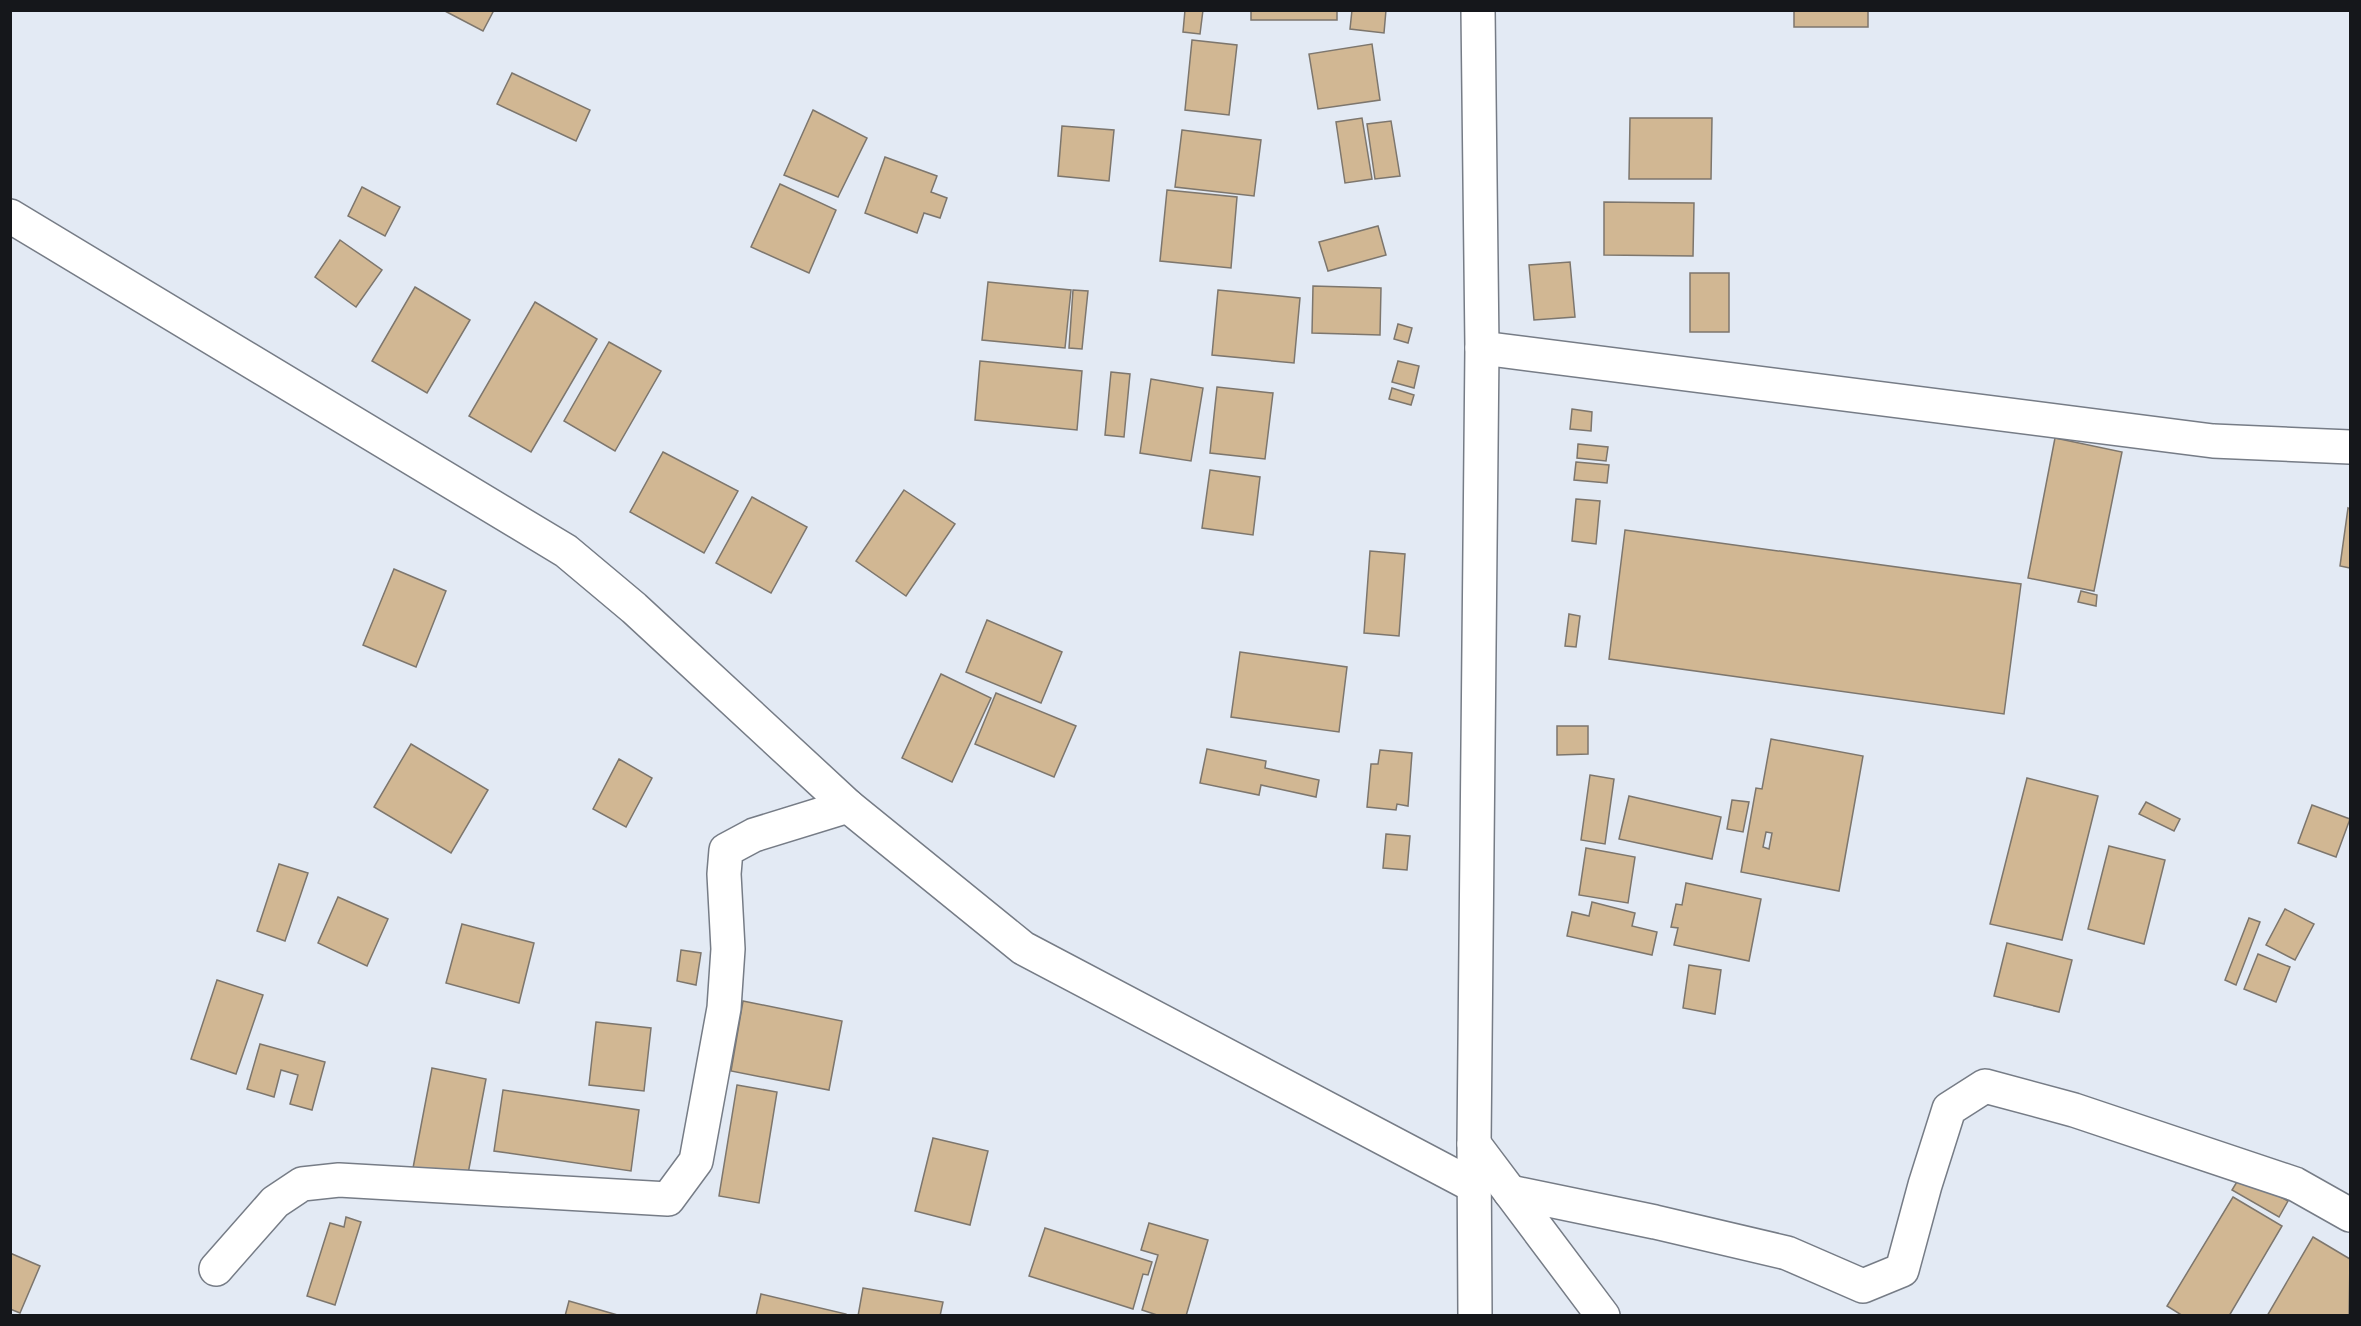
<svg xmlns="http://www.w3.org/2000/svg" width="2361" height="1326" font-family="'Roboto Condensed',sans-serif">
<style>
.building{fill:#d1b793;stroke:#7d766d;stroke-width:1.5;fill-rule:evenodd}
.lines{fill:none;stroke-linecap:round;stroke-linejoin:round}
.minor-casing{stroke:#767c86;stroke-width:36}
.secondary-casing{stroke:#767c86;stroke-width:36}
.minor{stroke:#fff;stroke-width:33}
.secondary{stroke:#fff;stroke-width:33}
</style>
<rect width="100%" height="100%" fill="#e3eaf4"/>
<g class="building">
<polygon points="443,10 494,10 483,31"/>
<polygon points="1185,10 1203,10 1200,34 1183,32"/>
<rect x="1251" y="10" width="86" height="10"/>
<polygon points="1352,10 1386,10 1384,33 1350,29"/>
<rect x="1794" y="10" width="74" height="17"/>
<polygon points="1192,40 1237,45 1229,115 1185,110"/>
<polygon points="1372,44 1380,100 1318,109 1309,54"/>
<polygon points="512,73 590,110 576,141 497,104"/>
<polygon points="813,110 867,138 838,197 784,175"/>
<polygon points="1362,118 1372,179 1345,183 1336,122"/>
<polygon points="1630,118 1712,118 1711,179 1629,179"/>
<polygon points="1391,121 1400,176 1375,179 1367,124"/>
<polygon points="1062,126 1114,130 1109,181 1058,176"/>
<polygon points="1182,130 1261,140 1254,196 1175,187"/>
<polygon points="885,157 937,176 931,192 947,198 940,218 924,213 917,233 865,213"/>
<polygon points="780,184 836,210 809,273 751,247"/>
<polygon points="362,187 400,207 385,236 348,216"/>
<polygon points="1167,190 1237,197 1231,268 1160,261"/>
<polygon points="1604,202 1694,203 1693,256 1604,255"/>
<polygon points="1378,226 1386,255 1328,271 1319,242"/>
<polygon points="340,240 382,270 356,307 315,277"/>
<polygon points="1570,262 1575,317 1534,320 1529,265"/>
<rect x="1690" y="273" width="39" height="59"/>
<polygon points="988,282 1071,290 1065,348 982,340"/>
<polygon points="1313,286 1381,288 1380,335 1312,333"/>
<polygon points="415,287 470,320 427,393 372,361"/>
<polygon points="1073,290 1088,291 1082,349 1069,348"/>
<polygon points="1218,290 1300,298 1294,363 1212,355"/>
<polygon points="535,302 597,339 531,452 469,416"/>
<polygon points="1398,324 1412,328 1408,343 1394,339"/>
<polygon points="609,342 661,371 615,451 564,421"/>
<polygon points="980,361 1082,371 1077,430 975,420"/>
<polygon points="1398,361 1419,366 1414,388 1392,382"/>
<polygon points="1111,372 1130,374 1124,437 1105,435"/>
<polygon points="1151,379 1203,388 1191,461 1140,453"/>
<polygon points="1217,387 1273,393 1265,459 1210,453"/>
<polygon points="1392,388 1414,395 1411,405 1389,399"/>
<polygon points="1572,409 1592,412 1591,431 1570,429"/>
<polygon points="2055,438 2122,452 2094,591 2028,578"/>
<polygon points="1578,444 1608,447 1606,461 1577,458"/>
<polygon points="663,452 738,491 704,553 630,512"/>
<polygon points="1576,462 1609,465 1607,483 1574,480"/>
<polygon points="1210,470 1260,477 1253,535 1202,528"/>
<polygon points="904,490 955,524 906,596 856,561"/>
<polygon points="752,497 807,527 771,593 716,563"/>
<polygon points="1576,499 1600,501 1596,544 1572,541"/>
<polygon points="2348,508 2350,509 2350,568 2340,566"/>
<polygon points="1625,530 2021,584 2004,714 1609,659"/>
<polygon points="1370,551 1405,554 1399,636 1364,633"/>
<polygon points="394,569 446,591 416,667 363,645"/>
<polygon points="2081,591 2097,595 2096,606 2078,602"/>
<polygon points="1569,614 1580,616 1576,647 1565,646"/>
<polygon points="987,620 1062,652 1041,703 966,672"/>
<polygon points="1240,652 1347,667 1339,732 1231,717"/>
<polygon points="941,674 991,698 952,782 902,758"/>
<polygon points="996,693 1076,726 1054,777 975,744"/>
<polygon points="1557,726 1588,726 1588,754 1557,755"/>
<path d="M1771 739 1863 756 1839 891 1741 872 1756 788 1762 789ZM1766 832 1772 833 1769 849 1763 847Z"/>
<polygon points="411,744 488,790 451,853 374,807"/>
<polygon points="1207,749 1266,761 1265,768 1319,780 1316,797 1261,785 1259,795 1200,783"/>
<polygon points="1380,750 1412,753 1408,806 1397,804 1396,810 1367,807 1371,764 1378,764"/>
<polygon points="619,759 652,778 626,827 593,809"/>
<polygon points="1590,775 1614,779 1605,844 1581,840"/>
<polygon points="2027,778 2098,796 2062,940 1990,924"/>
<polygon points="1629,796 1721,817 1712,859 1619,839"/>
<polygon points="1732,800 1749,802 1743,832 1727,829"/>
<polygon points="2146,802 2180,819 2174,831 2139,814"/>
<polygon points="2312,805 2350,819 2336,857 2298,843"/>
<polygon points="1386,834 1410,836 1407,870 1383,868"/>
<polygon points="2109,846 2165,860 2144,944 2088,929"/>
<polygon points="1586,848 1635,857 1628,903 1579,895"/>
<polygon points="279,864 308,873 285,941 257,931"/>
<polygon points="1686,883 1761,899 1749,961 1674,945 1678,928 1671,927 1676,904 1682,905"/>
<polygon points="338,897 388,919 367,966 318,943"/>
<polygon points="1592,902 1635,913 1632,926 1657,932 1652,955 1567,936 1572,912 1589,916"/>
<polygon points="2285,909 2314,924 2295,960 2266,945"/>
<polygon points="2249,918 2260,922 2236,985 2225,980"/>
<polygon points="462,924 534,943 519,1003 446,983"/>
<polygon points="2007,943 2072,960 2059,1012 1994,996"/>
<polygon points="681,950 701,953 696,985 677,981"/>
<polygon points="2258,954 2290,967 2276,1002 2244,989"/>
<polygon points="1689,965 1721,970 1715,1014 1683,1008"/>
<polygon points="217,980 263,995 236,1074 191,1059"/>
<polygon points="743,1001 842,1021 829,1090 731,1071"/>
<polygon points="596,1022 651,1028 644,1091 589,1085"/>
<polygon points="260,1044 325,1062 312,1110 290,1104 298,1075 281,1070 274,1097 247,1089"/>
<polygon points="432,1068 486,1079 467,1179 413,1168"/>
<polygon points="737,1085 777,1092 759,1203 719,1196"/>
<polygon points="503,1090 639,1110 631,1171 494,1151"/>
<polygon points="933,1138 988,1151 970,1225 915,1211"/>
<polygon points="2241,1175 2288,1201 2279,1217 2232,1190"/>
<polygon points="2233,1197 2282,1226 2229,1316 2183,1316 2167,1306"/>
<polygon points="346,1217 361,1222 335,1305 307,1296 330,1223 344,1227"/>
<polygon points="1149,1223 1208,1240 1186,1316 1160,1316 1142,1310 1158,1255 1141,1250"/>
<polygon points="1045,1228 1152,1262 1148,1275 1143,1274 1133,1309 1029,1276"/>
<polygon points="2313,1237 2350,1259 2349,1316 2267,1316"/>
<polygon points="10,1253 40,1266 20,1313 10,1309"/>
<polygon points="863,1288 943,1302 940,1316 858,1316"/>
<polygon points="761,1294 846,1314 846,1316 756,1316"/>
<polygon points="569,1301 621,1316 565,1316"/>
</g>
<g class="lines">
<g class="minor-casing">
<g id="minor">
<polyline points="10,216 566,551 634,608 848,806 1023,948 1474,1186"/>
<polyline points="1482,348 2213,441 2350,447"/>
<polyline points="1474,1144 1603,1316"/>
<polyline points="1510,1192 1655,1222 1787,1253 1863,1286 1902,1270 1925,1185 1949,1109 1985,1086 2074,1110 2295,1184 2350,1215"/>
<polyline points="216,1269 275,1202 302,1184 339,1180 668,1199 696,1161 724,1008 728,949 724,874 726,850 754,835 848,806"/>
</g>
</g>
<g class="secondary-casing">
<polyline id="secondary" points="1475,1316 1474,1144 1482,348 1478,10"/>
</g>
<use href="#minor" class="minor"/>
<use href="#secondary" class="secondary"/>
</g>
<rect width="2361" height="1326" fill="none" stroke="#15171b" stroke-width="24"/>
</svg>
